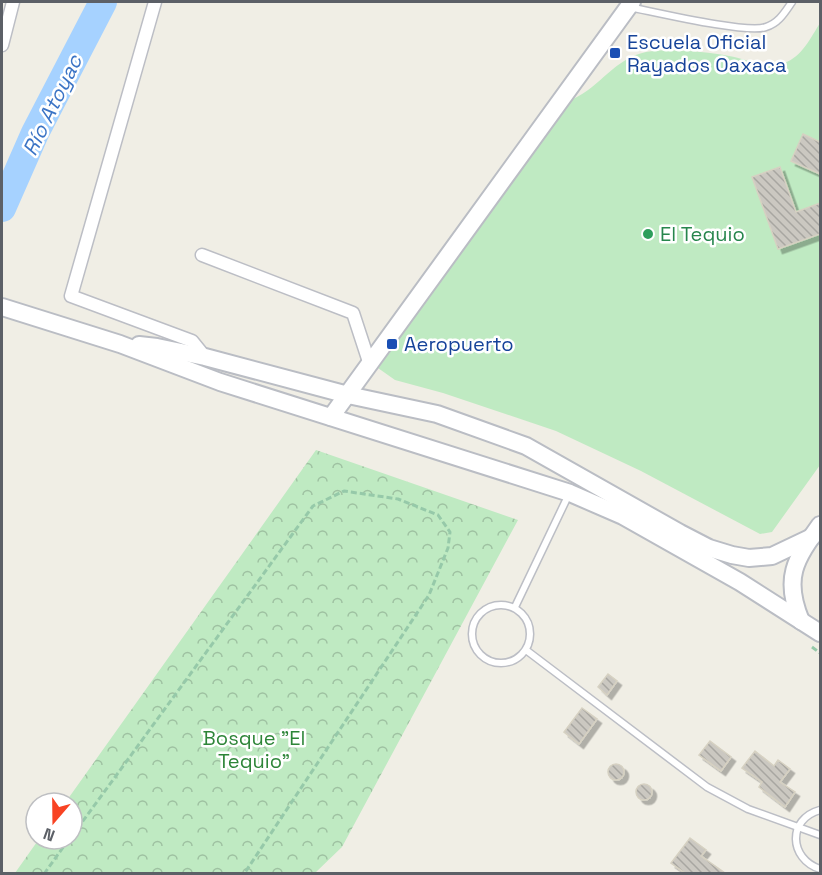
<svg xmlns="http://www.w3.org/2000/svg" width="822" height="875" font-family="'Space Grotesk',sans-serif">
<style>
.park{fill:url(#park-crowns)}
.pitch{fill:#bfeac2}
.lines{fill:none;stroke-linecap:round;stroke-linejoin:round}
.river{stroke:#a6d2ff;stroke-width:28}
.building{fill:url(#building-back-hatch);stroke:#d6d1c2;stroke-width:1.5;filter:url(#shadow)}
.lane-casing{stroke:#bcbec5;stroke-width:9}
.street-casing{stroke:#bcbec5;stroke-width:15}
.secondary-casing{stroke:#babdc4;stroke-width:20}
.path{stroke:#96c9a9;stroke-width:3;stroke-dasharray:6 3;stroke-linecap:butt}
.lane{stroke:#fff;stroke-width:6}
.street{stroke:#fff;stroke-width:12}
.secondary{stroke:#fff;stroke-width:16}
.transit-dot{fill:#1a4fb4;stroke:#fff;stroke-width:2}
.leisure-dot{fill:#2e9e5b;stroke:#fff;stroke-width:2}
.labels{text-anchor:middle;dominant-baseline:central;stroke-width:5;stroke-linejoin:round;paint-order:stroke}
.transit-label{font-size:20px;fill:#164399;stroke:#fff;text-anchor:start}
.leisure-label{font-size:20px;fill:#27864d;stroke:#fff;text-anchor:start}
.park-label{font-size:20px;fill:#2d8538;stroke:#fff}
.water-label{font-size:21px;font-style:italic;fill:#3b74c5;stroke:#fff}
</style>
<defs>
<pattern id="park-crowns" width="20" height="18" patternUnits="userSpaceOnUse" patternTransform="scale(1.5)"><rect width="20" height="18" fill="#bfeac2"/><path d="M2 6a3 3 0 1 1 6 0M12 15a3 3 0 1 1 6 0" fill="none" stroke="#9ec1a1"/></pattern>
<pattern id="building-back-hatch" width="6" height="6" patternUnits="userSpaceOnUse" patternTransform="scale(1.5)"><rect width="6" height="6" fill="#cbc8c1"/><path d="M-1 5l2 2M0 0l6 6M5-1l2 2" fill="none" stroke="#a8a6a1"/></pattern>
<filter id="shadow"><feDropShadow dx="4.5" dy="4.5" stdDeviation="0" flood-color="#0004"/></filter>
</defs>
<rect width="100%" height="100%" fill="#f0eee5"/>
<polygon class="park" points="316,450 518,520 342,847 315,873 15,873 39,839 72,839 72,803 65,803"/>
<path class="pitch" d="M820 23V465L772 532 760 534 641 471 556 431 443 393 395 380 378 368 573 99C600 87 615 58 646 52 669 48 706 52 729 56 746 59 767 69 784 63 802 57 811 37 820 23Z"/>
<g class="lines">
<polyline class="river" points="2,208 35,133 103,2"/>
</g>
<g class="building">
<polygon points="803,134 820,142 820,174 791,161"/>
<polygon points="780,167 796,212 820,203 820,234 778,249 752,177"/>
<polygon points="608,674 617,681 607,695 598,687"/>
<polygon points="582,708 597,719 579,744 564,732"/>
<polygon points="710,741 731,757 721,771 699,755"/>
<polygon points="755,751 774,766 778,760 790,769 780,782 795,792 785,807 759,787 762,782 742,768"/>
<circle cx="616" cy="772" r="8"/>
<circle cx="644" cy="792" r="8"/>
<polygon points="690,838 706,850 701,856 725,873 685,873 671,863"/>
</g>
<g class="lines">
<g class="lane-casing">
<g id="lane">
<path d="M629 7C655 12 747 34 766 27 779 23 785 12 792 2"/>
<circle cx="501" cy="634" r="29"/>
<polyline points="515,607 569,494"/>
<polyline points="526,650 707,787 748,809 820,835"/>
<path d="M820 810C787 819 789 859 820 869"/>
</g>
</g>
<g class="street-casing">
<g id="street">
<polyline points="155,2 71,296 192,341 205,357"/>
<polyline points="2,45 13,2"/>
<polyline points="202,255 353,313 370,365"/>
</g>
</g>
<g class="secondary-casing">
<g id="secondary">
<polyline points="2,307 120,344 220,382 570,493 623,516 740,582 820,633"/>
<polyline points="139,345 157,347 205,357 348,395 437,414 526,446 680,533 709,548 732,555 749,558 772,556 812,537"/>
<polyline points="331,417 632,2"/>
<path d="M801 621C783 578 795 560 820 525"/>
</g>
</g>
<g class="path">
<polyline points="812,647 820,653"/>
<polyline points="72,836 313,506 344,491 398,499 438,515 450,532 448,548 429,595 244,874"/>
<polyline points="44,874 69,839"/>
</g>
<use href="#lane" class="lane"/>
<use href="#street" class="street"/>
<use href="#secondary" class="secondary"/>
</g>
<g class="transit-dot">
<rect x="609" y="47" width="12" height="12" rx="3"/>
<rect x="386" y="338" width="12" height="12" rx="3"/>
</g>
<circle class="leisure-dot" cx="648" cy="234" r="6"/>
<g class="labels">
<g class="transit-label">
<text x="627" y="42">Escuela Oficial<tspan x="627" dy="23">Rayados Oaxaca</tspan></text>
<text x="404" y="344">Aeropuerto</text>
</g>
<g class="leisure-label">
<text x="660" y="234">El Tequio</text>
</g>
<g class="park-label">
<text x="254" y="738">Bosque "El<tspan x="254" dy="23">Tequio"</tspan></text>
</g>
<g class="water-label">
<text transform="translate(52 105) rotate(-64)">Río Atoyac</text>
</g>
</g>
<rect width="822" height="875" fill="none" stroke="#5c6067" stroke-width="6"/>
<g transform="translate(54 821) rotate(200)"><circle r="28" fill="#ffffff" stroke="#bebfc2" stroke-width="1.5"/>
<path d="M0-4.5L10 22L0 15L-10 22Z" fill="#f84323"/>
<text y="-9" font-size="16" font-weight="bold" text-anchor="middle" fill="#5c6067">N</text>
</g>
</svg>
